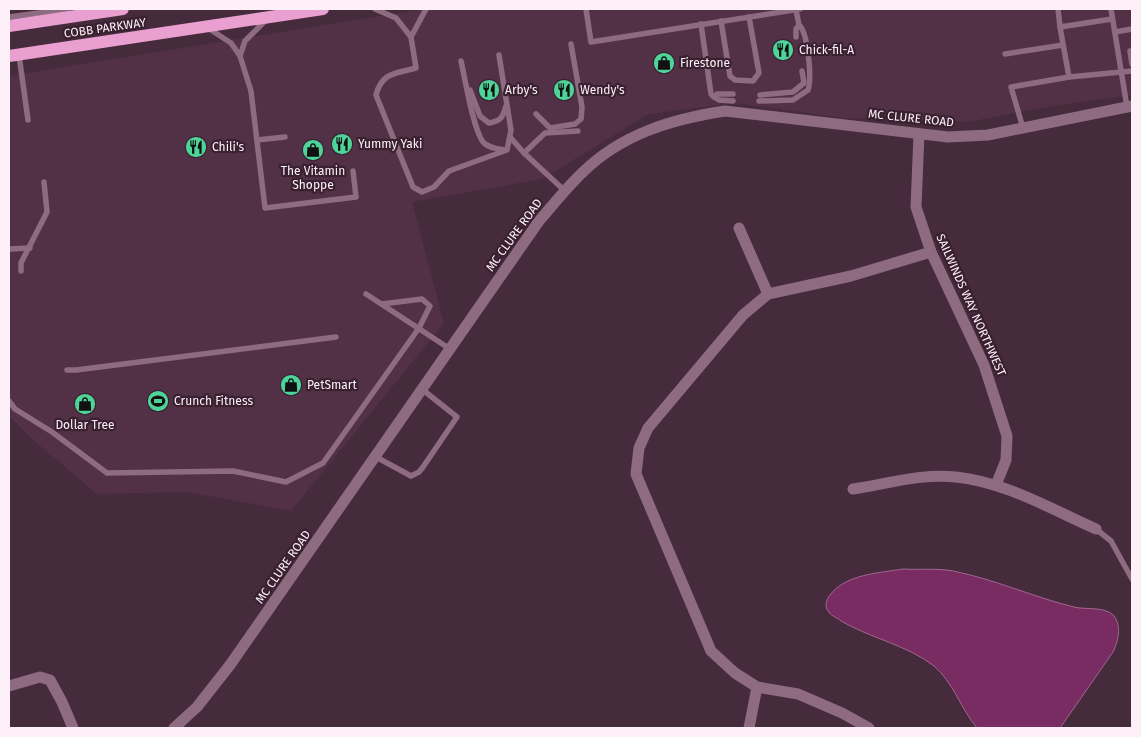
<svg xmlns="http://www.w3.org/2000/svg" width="1141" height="737" font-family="'Fira Sans',sans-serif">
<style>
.built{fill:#523146}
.water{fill:#792c62;stroke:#a1678f}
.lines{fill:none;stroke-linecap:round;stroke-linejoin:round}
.service{stroke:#8f6b82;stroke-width:5.5}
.minor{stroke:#8f6b82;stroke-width:11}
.primary{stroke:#e99fcf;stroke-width:12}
.labels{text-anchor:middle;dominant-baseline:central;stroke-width:4.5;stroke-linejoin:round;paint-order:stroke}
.street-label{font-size:12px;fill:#fef0f8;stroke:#3a2131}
.poi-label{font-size:12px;fill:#fef0f8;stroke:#3a2131;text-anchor:start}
</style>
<rect width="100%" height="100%" fill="#452b3b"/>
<polygon class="built" points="424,9 1132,9 1132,95 1053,106 968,122 844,118 735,103 649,114 542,179 412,202 444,323 291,511 187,492 97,494 33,440 9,416 9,76"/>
<path class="water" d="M903 569C919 570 937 568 953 571 994 579 1033 597 1074 607 1085 610 1106 606 1114 616 1122 626 1118 642 1113 652L1060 728H977C961 709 953 682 934 666 907 645 870 638 841 621 838 618 831 616 829 612 824 607 826 600 830 595 846 574 879 573 903 569Z"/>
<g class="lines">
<g class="service">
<polyline points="375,9 396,18 411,37 426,9"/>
<polyline points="586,9 591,42 800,9"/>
<polyline points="1058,9 1060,27 1112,19"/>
<polyline points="1111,9 1127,107"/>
<polyline points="796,10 799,25 796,29 796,37"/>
<polyline points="9,17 68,9"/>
<polyline points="721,21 730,76 735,80 753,81 759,73 749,17"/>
<polyline points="701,24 711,94 714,97 717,94 733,94"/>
<polyline points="1060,27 1069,77 1132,71"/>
<polyline points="208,28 231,43 240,56 245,41 266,20"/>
<polyline points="1115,32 1132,29"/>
<path d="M411 37 416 68C395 74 382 72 376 95L413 187 422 192 434 187 449 171 507 150 511 130 499 55"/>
<polyline points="1130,51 1132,64"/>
<polyline points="1005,54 1063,45"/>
<polyline points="19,55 28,120"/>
<polyline points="240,56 251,91 265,208 356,197 353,171"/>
<path d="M461 61C465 78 473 129 483 142 488 148 498 149 505 150"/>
<path d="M470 90 480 116 489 123C501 121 503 117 506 106"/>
<polyline points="760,95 793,92 804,83 802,71"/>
<polyline points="714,97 719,100 733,101"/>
<path d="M759 101 793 100 808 90C812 79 808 32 799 25"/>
<polyline points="536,114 550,128 575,124 581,119 582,107 571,44"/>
<polyline points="1023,128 1011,87 1069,77"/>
<polyline points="510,137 524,153 565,191"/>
<polyline points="257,140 285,137"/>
<polyline points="524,153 545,133 578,131"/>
<polyline points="9,249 30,248"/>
<polyline points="21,271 21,263 47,212 44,182"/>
<polyline points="366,294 450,349"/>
<polyline points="67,370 76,370 336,337"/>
<polyline points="9,401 15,409 52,432 107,473 233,471 286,482 323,463 419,328 430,306 422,299 382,304"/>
<polyline points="376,457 411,476 419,472 423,467 457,417 423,390"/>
<polyline points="1096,529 1111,541 1132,579"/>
</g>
<g class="minor">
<polyline points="919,134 916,207 931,252 984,365 1007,436 1006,460 996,485"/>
<polyline points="739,228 768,294"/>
<path d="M853 489C886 484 922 473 956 477 1005 482 1051 509 1096 529"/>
<polyline points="9,686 40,677 50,680 62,702 73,728"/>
<path d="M174 728 197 707 230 665 539 221C553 205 567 187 583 172 622 134 672 119 725 111L948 137 988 135 1132 106"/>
<polyline points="749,728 757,687"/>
<polyline points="869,728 842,713 798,694 757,687 735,673 711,651 636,474 639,448 648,428 743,315 768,294 851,276 931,252"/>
</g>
<g class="primary">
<polyline points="9,26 123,9"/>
<polyline points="9,56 323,9"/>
</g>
</g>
<defs>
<g id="restaurant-disc" transform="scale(1.125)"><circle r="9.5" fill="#4ed399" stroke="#3a2131"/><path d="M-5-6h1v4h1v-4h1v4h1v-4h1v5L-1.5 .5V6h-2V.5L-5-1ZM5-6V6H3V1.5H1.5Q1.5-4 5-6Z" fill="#111"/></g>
<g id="shop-disc" transform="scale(1.125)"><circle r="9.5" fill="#4ed399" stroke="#3a2131"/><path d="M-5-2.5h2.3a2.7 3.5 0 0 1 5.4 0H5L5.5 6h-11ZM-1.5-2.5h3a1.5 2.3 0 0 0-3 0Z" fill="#111"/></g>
<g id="stadium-disc" transform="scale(1.125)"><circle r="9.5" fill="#4ed399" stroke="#3a2131"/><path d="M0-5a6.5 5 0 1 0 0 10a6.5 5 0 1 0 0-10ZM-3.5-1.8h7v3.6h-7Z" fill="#111"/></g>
</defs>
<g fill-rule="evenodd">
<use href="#restaurant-disc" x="783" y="50"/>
<use href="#shop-disc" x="664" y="63"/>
<use href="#restaurant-disc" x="489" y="90"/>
<use href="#restaurant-disc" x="564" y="90"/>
<use href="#restaurant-disc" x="342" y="144"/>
<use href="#restaurant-disc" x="196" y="147"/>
<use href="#shop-disc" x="313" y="150"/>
<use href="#shop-disc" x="291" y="385"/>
<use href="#stadium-disc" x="158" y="401"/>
<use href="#shop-disc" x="85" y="404"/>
</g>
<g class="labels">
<g class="street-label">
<text transform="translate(105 28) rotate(-8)">COBB PARKWAY</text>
<text transform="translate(911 118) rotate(6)">MC CLURE ROAD</text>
<text transform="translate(514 235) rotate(-54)">MC CLURE ROAD</text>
<text transform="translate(971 305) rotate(66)">SAILWINDS WAY NORTHWEST</text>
<text transform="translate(283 567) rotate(-55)">MC CLURE ROAD</text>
</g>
<g class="poi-label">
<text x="799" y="50">Chick-fil-A</text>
<text x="680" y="63">Firestone</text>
<text x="505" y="90">Arby's</text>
<text x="580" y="90">Wendy's</text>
<text x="358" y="144">Yummy Yaki</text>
<text x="212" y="147">Chili's</text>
<text x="313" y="171" text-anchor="middle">The Vitamin<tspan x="313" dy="14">Shoppe</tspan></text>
<text x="307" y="385">PetSmart</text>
<text x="174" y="401">Crunch Fitness</text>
<text x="85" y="425" text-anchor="middle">Dollar Tree</text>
</g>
</g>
<rect width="1141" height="737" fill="none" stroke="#fef0f8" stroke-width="20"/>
</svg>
